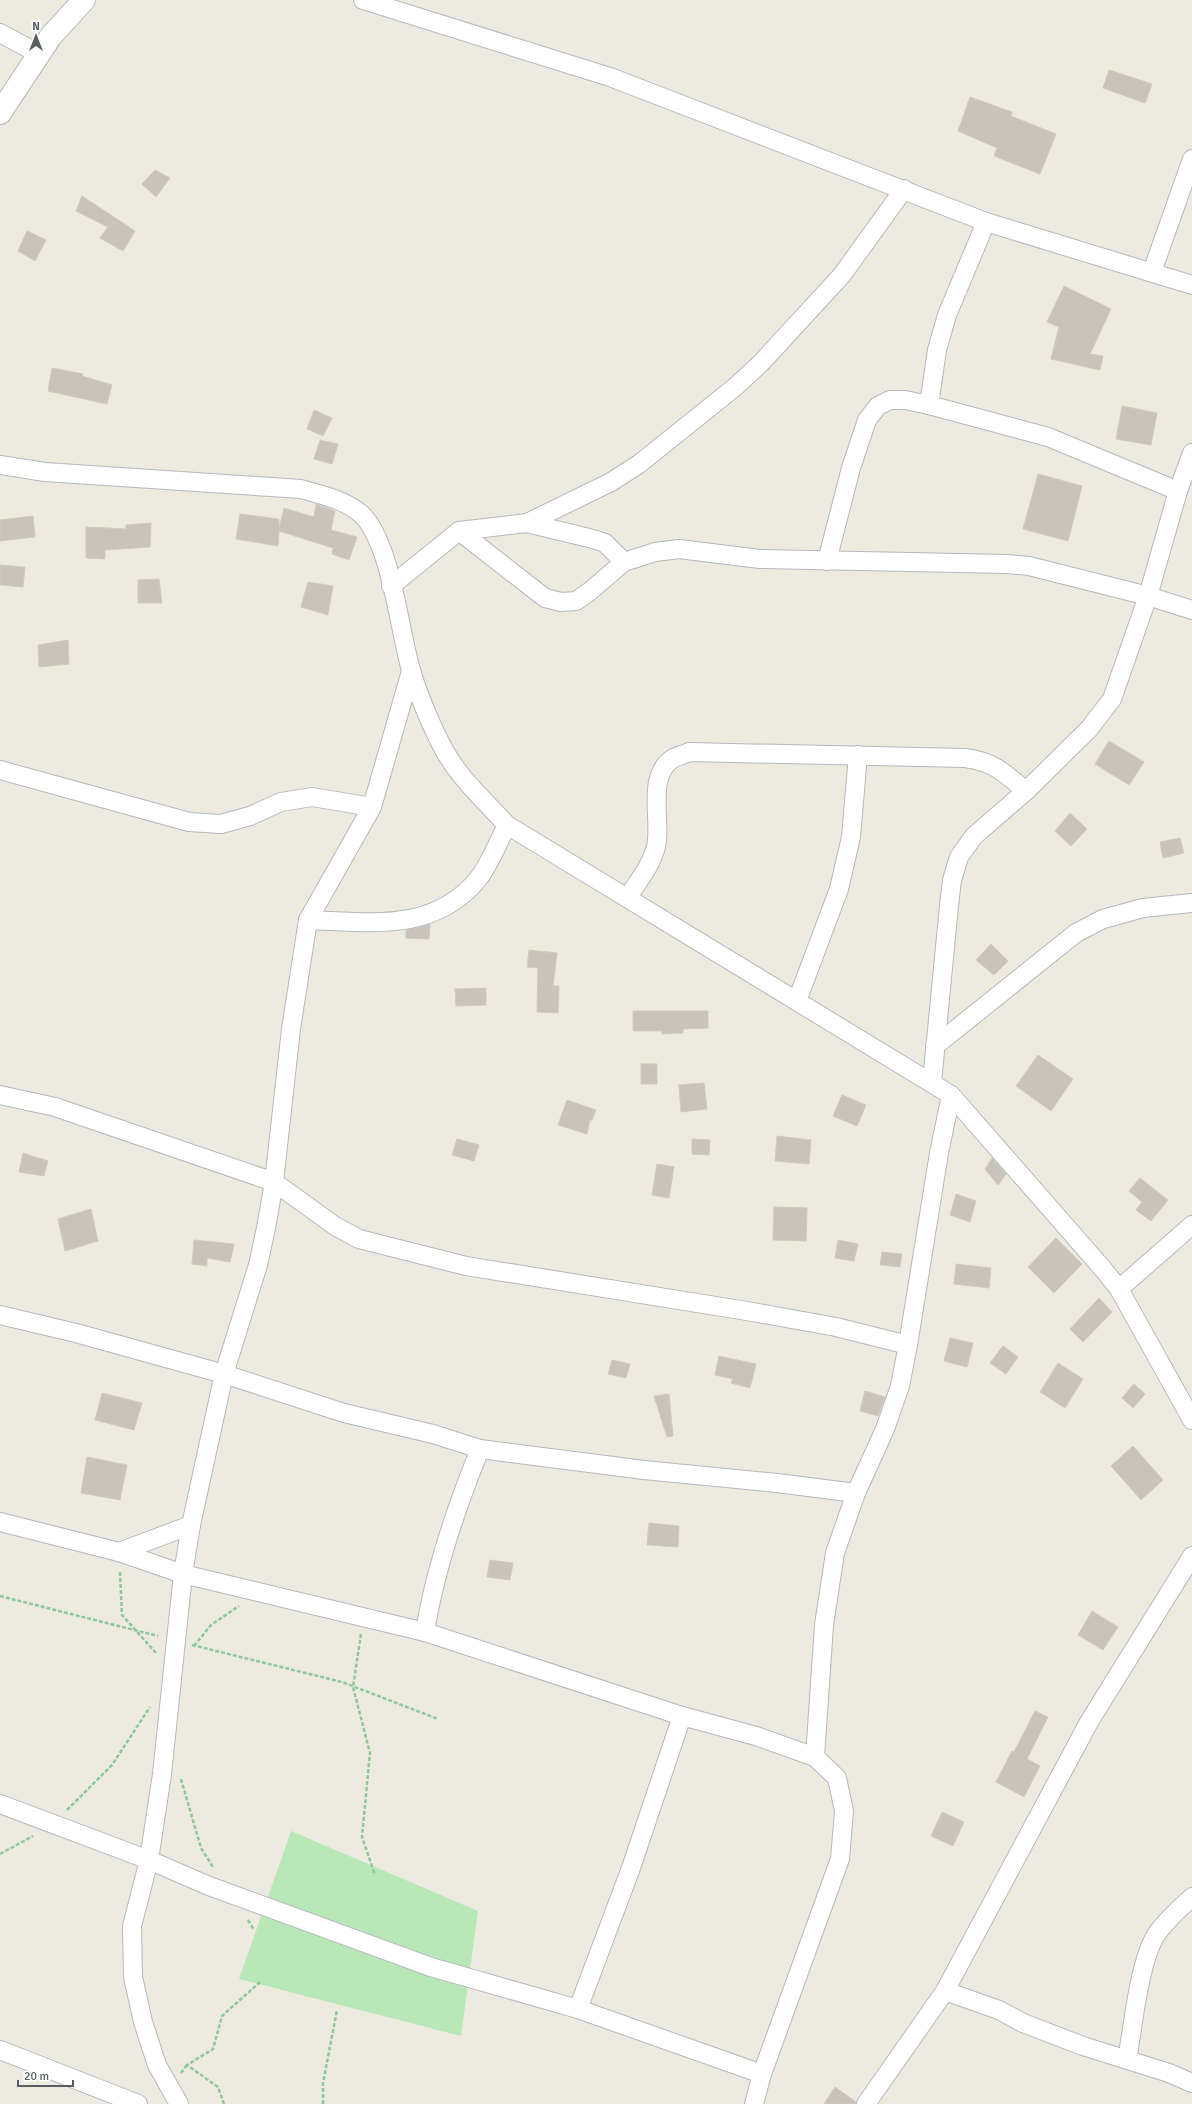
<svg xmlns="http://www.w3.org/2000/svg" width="1192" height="2104" font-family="Signika,sans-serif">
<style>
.green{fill:#b9e8b8}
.building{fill:#c8c4bc;stroke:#d2cbbd}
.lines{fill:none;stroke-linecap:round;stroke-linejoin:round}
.minor-casing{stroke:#b5b8be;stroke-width:20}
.tertiary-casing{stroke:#b5b8be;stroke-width:24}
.path{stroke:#8fc89e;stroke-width:2.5;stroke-dasharray:4 2;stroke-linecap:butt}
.minor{stroke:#fff;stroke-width:18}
.tertiary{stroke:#fff;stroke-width:22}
</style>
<rect width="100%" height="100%" fill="#edeadf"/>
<polygon class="green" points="291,1831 478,1911 461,2036 239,1979"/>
<g class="building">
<polygon points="1109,70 1152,84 1145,103 1103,88"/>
<polygon points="970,97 1012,112 1011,116 1056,134 1040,174 994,156 997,148 958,131"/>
<polygon points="155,170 170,178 156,197 142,184"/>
<polygon points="82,196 135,231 123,251 100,238 108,227 76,211"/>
<polygon points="27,231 46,240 35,261 18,251"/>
<polygon points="1064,286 1111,309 1090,354 1103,356 1100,370 1051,359 1059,327 1047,322"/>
<polygon points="52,368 83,374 82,376 112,385 107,404 48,391"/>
<polygon points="1122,406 1157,413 1151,445 1116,439"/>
<polygon points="314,410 332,418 323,436 307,429"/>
<polygon points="320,440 338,444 332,464 314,459"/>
<polygon points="1038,474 1082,486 1068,541 1023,529"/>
<polygon points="316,504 335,511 331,530 357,537 349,560 332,554 333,548 279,531 278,546 236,539 240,514 279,519 279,529 284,508 314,517"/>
<polygon points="33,516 35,537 0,541 0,520"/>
<polygon points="151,523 150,547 105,550 105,559 86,558 86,527 126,529 126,525"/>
<polygon points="0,565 25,567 23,587 0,585"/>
<polygon points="159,579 162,603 138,603 138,580"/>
<polygon points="308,582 333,586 328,615 301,607"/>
<polygon points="68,640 69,664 39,667 38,645"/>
<polygon points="1109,741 1144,762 1129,785 1095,764"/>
<polygon points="1070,813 1087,829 1071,846 1055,831"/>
<polygon points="1180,838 1184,853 1163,858 1160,842"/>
<polygon points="430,924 429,939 406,938 406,930"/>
<polygon points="991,944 1008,961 994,975 976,960"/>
<polygon points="529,950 557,953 553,986 559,986 558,1013 537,1012 538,968 527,967"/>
<polygon points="486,988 486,1005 456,1006 455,989"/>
<polygon points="633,1011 708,1011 708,1028 683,1029 683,1033 662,1034 662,1031 633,1031"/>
<polygon points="1038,1055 1073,1079 1051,1111 1016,1086"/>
<rect x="641" y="1064" width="16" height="20"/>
<polygon points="704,1083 707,1109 681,1112 679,1085"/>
<polygon points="842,1095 866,1105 857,1126 833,1116"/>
<polygon points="567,1100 596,1110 592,1120 590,1120 587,1134 558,1125"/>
<polygon points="777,1136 811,1140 809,1164 775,1161"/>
<polygon points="457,1139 479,1145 474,1161 452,1155"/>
<polygon points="692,1139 710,1140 709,1155 692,1154"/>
<polygon points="23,1153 48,1161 44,1176 19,1172"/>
<polygon points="992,1158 1006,1174 998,1185 985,1169"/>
<polygon points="657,1164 674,1167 669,1198 652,1195"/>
<polygon points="1140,1178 1168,1200 1151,1221 1136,1210 1142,1202 1129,1191"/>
<polygon points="956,1194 976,1201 970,1222 950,1215"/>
<polygon points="774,1207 807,1208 806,1241 773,1240"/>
<polygon points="91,1209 98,1241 65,1251 58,1219"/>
<polygon points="1056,1238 1082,1264 1054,1293 1028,1267"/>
<polygon points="194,1240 234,1244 230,1262 207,1258 207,1266 192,1264"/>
<polygon points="838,1240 858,1244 854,1261 835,1258"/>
<polygon points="882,1252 902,1254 900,1267 880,1265"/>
<polygon points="956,1264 991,1268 989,1288 954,1284"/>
<polygon points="1099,1298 1112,1312 1083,1342 1070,1329"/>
<polygon points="950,1338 973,1343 967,1367 944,1361"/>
<polygon points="1003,1346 1018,1357 1006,1374 990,1363"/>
<polygon points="719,1356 756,1364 750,1388 731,1383 733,1379 715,1375"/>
<polygon points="612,1360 630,1364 626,1378 608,1374"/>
<polygon points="1058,1363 1083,1379 1065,1408 1040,1392"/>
<polygon points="1134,1384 1145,1394 1133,1408 1122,1398"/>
<polygon points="865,1391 885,1397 878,1416 860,1411"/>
<polygon points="102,1393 142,1403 134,1430 95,1420"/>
<polygon points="669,1394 673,1436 667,1437 654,1396"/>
<polygon points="1133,1446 1163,1480 1141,1500 1111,1466"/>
<polygon points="87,1457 127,1465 120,1500 81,1493"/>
<polygon points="649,1523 679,1526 678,1547 647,1545"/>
<polygon points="490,1560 513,1563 510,1580 487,1577"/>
<polygon points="1092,1611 1118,1627 1103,1650 1078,1635"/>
<polygon points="1035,1711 1048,1717 1027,1759 1040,1766 1024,1797 996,1782 1012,1751 1014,1752"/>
<polygon points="942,1812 964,1822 953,1846 931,1836"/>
<polygon points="835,2087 856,2102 856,2104 824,2104"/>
</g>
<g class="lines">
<g class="minor-casing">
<g id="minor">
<polyline points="363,0 610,77 986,222 1192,285"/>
<polyline points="0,33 39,54"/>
<polyline points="1152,272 1192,159"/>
<polyline points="929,405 937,350 947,315 986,222"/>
<path d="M0 465 45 472 301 489C321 495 343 499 360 513 391 540 399 630 411 670 417 692 431 725 442 746 457 776 485 801 507 825L951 1095 1103 1269 1119 1289 1192 1420"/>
<polyline points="527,523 593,539 605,543 624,562"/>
<polyline points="459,531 545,598 561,602 576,601 589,592 624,562 655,552 679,549 760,559 1007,564 1029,566 1148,596 1192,610"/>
<polyline points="827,561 851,468 867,420 878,406 890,400 905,400 929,405 1048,437 1178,491"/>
<polyline points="391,586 459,531 527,523 611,482 639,464 735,387 761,363 842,275 904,189"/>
<polyline points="0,770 189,822 221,824 250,816 281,802 312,797 372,807"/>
<path d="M628 897C638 881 651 866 656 847 662 821 646 777 672 759 676 756 684 755 689 752L965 758C995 762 1004 773 1026 791"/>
<path d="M308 920C370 922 434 933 478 879 490 864 498 842 507 825"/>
<polyline points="797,1001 839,889 851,837 858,755"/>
<polyline points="935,1046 1076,933 1103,919 1143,908 1192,903"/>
<polyline points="932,1082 949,906 952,880 959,857 974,836 1026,791 1089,729 1112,699 1148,596 1178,491 1192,453"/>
<polyline points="0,1095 55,1107 274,1182 335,1226 359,1239 466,1266 747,1311 836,1327 908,1345"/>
<polyline points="1119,1289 1192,1225"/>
<polyline points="0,1315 76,1333 224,1374 344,1413 433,1434 480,1449 644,1470 777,1483 856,1493"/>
<polyline points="0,1522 119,1552 183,1574 425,1632 682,1716 756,1736 815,1757"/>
<polyline points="119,1552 191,1525"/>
<path d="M425 1632C435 1569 456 1508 480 1449"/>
<polyline points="0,1804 149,1860 209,1886 431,1967 578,2009 762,2074"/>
<polyline points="945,1991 999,2010 1023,2023 1083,2046 1169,2073 1192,2083"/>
<polyline points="578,2009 631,1868 682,1716"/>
<polyline points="0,2050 138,2104"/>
<path d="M1127 2060C1133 2027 1139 1962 1156 1935 1166 1920 1179 1909 1192 1897"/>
<polyline points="179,2104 157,2065 143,2022 133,1977 132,1926 149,1860 162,1774 183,1574 191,1525 224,1374 258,1265 266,1228 274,1182 291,1029 308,920 372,807 411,671"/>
<polyline points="754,2104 762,2074 840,1859 844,1811 837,1778 815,1757 824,1625 835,1553 856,1493 885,1429 900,1386 908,1345 939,1153 951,1095"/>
<polyline points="866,2104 945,1991 1089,1722 1192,1556"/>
</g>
</g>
<g class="tertiary-casing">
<polyline id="tertiary" points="0,113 51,36 84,0"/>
</g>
<g class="path">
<polyline points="120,1572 122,1615 156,1653"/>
<polyline points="0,1596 158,1636"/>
<polyline points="361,1634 353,1687 370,1753 362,1837 375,1875"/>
<polyline points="192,1645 342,1682 438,1719"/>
<polyline points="194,1646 211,1625 239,1606"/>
<polyline points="181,1779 201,1848 213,1867"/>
<polyline points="67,1810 112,1765 150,1707"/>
<polyline points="0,1854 33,1836"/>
<polyline points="248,1920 254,1930"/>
<polyline points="181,2073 187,2065"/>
<polyline points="224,2104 218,2087 187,2065 213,2049 222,2016 260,1982"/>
<polyline points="323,2104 323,2083 337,2010"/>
</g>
<use href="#minor" class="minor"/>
<use href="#tertiary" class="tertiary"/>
</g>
<g transform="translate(36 36)" stroke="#ffffff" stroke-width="3" paint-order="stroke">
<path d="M0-3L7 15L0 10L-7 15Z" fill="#585d62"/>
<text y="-6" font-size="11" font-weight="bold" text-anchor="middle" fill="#585d62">N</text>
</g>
<path d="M18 2080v6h55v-6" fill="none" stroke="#585d62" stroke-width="2"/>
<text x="24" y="2080" font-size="12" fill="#585d62" stroke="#ffffff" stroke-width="3" paint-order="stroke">20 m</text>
</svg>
